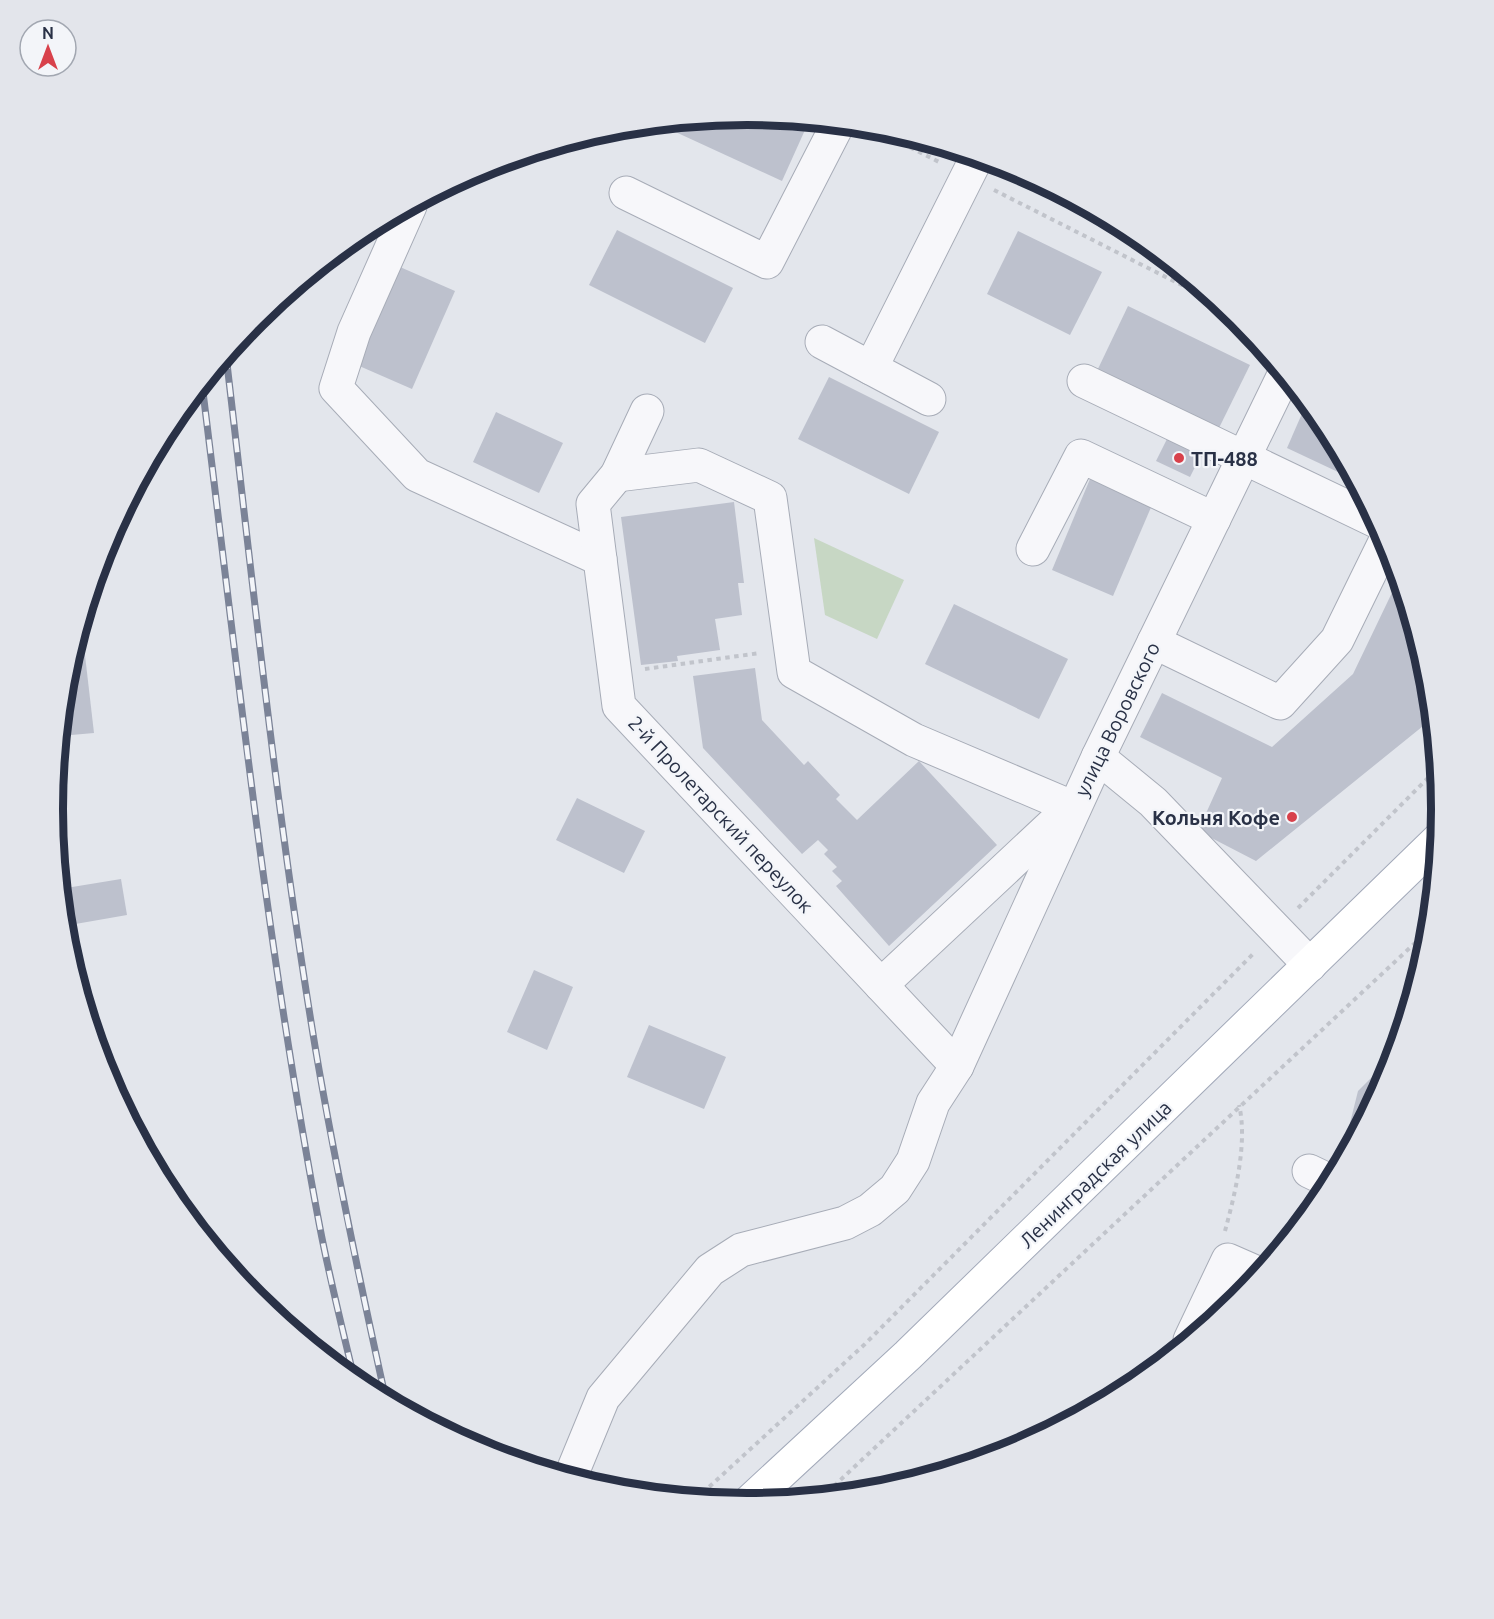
<svg xmlns="http://www.w3.org/2000/svg" width="1494" height="1619" font-family="Ubuntu,sans-serif">
<style>
.green{fill:#c7d7c4}
.building{fill:#bdc1cd}
.lines{fill:none;stroke-linecap:round;stroke-linejoin:round}
.minor-casing{stroke:#a7acb7;stroke-width:35}
.major-casing{stroke:#a2a9b9;stroke-width:35}
.path{stroke:#c1c4cb;stroke-width:4;stroke-dasharray:4.5 4.5;stroke-linecap:butt}
.minor{stroke:#f7f7fa;stroke-width:33}
.major{stroke:#fff;stroke-width:33}
.rail-casing{stroke:#7b8397;stroke-width:7}
.rail{stroke:#f3f5f9;stroke-width:4.5;stroke-dasharray:14;stroke-linecap:butt}
.poi-dot{fill:#d8414b;stroke:#f3f5f9;stroke-width:2}
.labels{text-anchor:middle;dominant-baseline:central;stroke-width:4.5;stroke-linejoin:round;paint-order:stroke}
.poi-label{font-size:20px;font-weight:bold;fill:#293146;stroke:#f3f5f9;text-anchor:start}
.street-label{font-size:20px;fill:#293146;stroke:#f3f5f9}
.rim{fill:none;stroke:#293146;stroke-width:8}
</style>
<rect width="100%" height="100%" fill="#e3e6ec"/>
<polygon class="green" points="814,538 904,580 877,639 825,615"/>
<g class="building">
<polygon points="747,115 779,118 805,130 782,181 669,129 672,122"/>
<polygon points="617,230 733,288 705,343 589,285"/>
<polygon points="1018,231 1102,272 1070,335 987,294"/>
<polygon points="400,267 455,291 412,389 357,365"/>
<polygon points="1128,306 1250,365 1217,432 1096,373"/>
<polygon points="829,377 939,432 909,494 798,439"/>
<polygon points="1307,402 1325,424 1355,480 1287,448"/>
<polygon points="496,412 563,443 539,493 473,462"/>
<polygon points="1167,439 1201,455 1190,477 1156,461"/>
<polygon points="1090,479 1152,505 1113,596 1052,570"/>
<polygon points="734,502 744,583 738,583 742,615 715,619 720,650 677,656 678,661 641,665 621,517"/>
<polygon points="1399,578 1428,674 1433,718 1256,861 1198,831 1222,778 1140,737 1162,693 1272,747 1353,674"/>
<polygon points="954,604 1068,659 1039,719 925,664"/>
<polygon points="83,638 94,733 60,736 66,674 76,639"/>
<polygon points="755,668 762,720 804,765 808,761 840,795 836,799 857,820 919,761 997,845 889,946 836,886 842,881 832,871 837,867 824,854 828,850 818,840 802,854 703,748 693,676"/>
<polygon points="577,798 645,831 624,873 556,840"/>
<polygon points="121,879 127,915 64,926 60,889"/>
<polygon points="534,970 573,987 547,1050 507,1032"/>
<polygon points="649,1025 726,1057 704,1109 627,1077"/>
<polygon points="1391,1069 1388,1076 1354,1140 1350,1123 1358,1091 1377,1072 1381,1077"/>
<polygon points="1228,1286 1244,1294 1210,1324"/>
</g>
<g class="lines">
<g class="minor-casing">
<g id="minor">
<polyline points="626,193 767,262 838,124"/>
<polyline points="410,206 354,332 336,388 417,475 600,559 619,706 957,1066"/>
<polyline points="822,342 929,399"/>
<polyline points="871,368 977,157"/>
<polyline points="1084,381 1376,521"/>
<polyline points="617,475 699,465 770,498 794,672 914,740 1074,808"/>
<polyline points="1033,549 1081,456 1214,519"/>
<polyline points="600,559 593,504 617,475 647,411"/>
<polyline points="1154,642 1280,703 1337,640 1386,540"/>
<polyline points="1098,757 1153,802 1310,965"/>
<polyline points="881,985 1066,812"/>
<polyline points="1309,1171 1332,1182"/>
<polyline points="1190,1340 1228,1260 1260,1274"/>
<polyline points="570,1478 603,1398 710,1270 741,1250 845,1223 870,1210 895,1189 913,1161 933,1103 957,1066 1098,757 1284,375"/>
</g>
</g>
<g class="major-casing">
<polyline id="major" points="747,1504 908,1355 1439,839"/>
</g>
<g class="path">
<polyline points="870,127 939,162"/>
<polyline points="994,190 1223,306"/>
<polyline points="645,669 760,653"/>
<polyline points="1298,908 1437,769"/>
<path d="M1225 1231C1235 1194 1248 1142 1239 1105"/>
<polyline points="838,1495 835,1485 1430,929"/>
<polyline points="696,1499 865,1344 1255,952"/>
</g>
<use href="#minor" class="minor"/>
<use href="#major" class="major"/>
<g class="rail-casing">
<g id="rail">
<path d="M226 355C253 586 277 817 315 1046 335 1165 360 1282 386 1400"/>
<path d="M202 384C237 665 267 949 320 1228 330 1280 343 1331 355 1382"/>
</g>
</g>
<use href="#rail" class="rail"/>
</g>
<g class="poi-dot">
<circle cx="1179" cy="458" r="6"/>
<circle cx="1292" cy="817" r="6"/>
</g>
<g class="labels">
<g class="poi-label">
<text x="1191" y="458">ТП-488</text>
<text x="1280" y="817" text-anchor="end">Кольня Кофе</text>
</g>
<g class="street-label">
<text transform="translate(1117 719) rotate(-64)">улица Воровского</text>
<text transform="translate(721 814) rotate(47)">2-й Пролетарский переулок</text>
<text transform="translate(1095 1174) rotate(-44)">Ленинградская улица</text>
</g>
</g>
<path d="M0 0H1494V1619H0ZM63 809a684 684 0 1 1 1368 0a684 684 0 1 1-1368 0Z" fill="#e3e5eb" fill-rule="evenodd"/>
<path class="rim" d="M63 809a684 684 0 1 1 1368 0a684 684 0 1 1-1368 0Z"/>
<g transform="translate(48 48)"><circle r="28" fill="#f3f5f9" stroke="#a2a7b1" stroke-width="1.5"/>
<path d="M0-4.5L10 22L0 15L-10 22Z" fill="#d8414b"/>
<text y="-9" font-size="16" font-weight="bold" text-anchor="middle" fill="#293146">N</text>
</g>
</svg>
